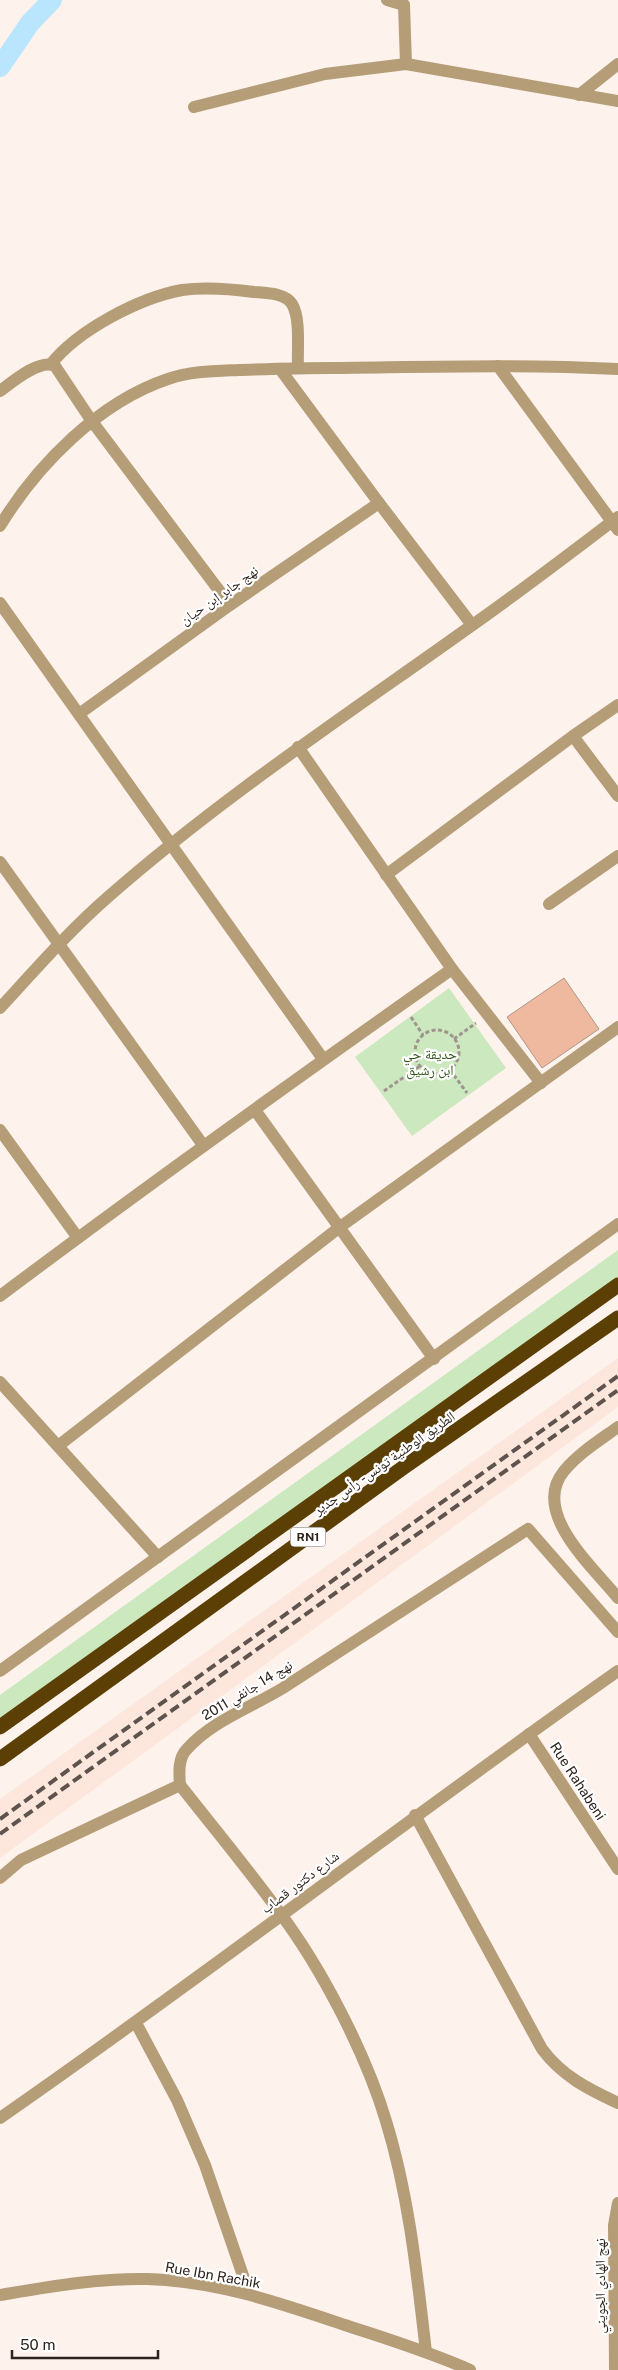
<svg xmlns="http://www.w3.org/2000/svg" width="618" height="2370" font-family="'Public Sans','Noto Naskh Arabic',sans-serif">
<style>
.built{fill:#fde7dd}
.green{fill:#cce8be}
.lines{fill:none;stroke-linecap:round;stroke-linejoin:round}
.canal{stroke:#b9e5fd;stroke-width:20}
.building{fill:#efb9a0;stroke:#b09689}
.path{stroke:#9f948f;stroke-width:3;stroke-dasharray:4 2.5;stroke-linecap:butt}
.street{stroke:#b59d77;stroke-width:12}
.highway{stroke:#5b3f04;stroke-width:15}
.rail{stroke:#5f534e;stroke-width:4;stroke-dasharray:10 5;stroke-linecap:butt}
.labels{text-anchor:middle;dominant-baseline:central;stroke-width:4.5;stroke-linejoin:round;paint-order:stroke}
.shield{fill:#fff;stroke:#6d6562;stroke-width:1}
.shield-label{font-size:12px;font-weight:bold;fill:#2e231e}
.street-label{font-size:14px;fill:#2e231e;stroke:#fff}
.park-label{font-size:14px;fill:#2f5516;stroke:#fff}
</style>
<rect width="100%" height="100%" fill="#fef2ed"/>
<polygon class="built" points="618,1358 618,1407 0,1858 0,1799"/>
<g class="green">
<polygon points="449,988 506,1068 412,1136 355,1057"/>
<polygon points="618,1250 618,1277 0,1721 0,1695"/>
</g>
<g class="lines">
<polyline class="canal" points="0,67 30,23 52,0"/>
</g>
<polygon class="building" points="564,978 599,1029 542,1068 507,1017"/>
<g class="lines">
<g class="path">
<polyline points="411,1017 423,1035"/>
<circle cx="437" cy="1052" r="22"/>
<polyline points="454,1039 476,1023"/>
<polyline points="450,1070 467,1093"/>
<polyline points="384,1091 420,1066"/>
</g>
<g class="street">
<polyline points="387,0 404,5"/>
<polyline points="404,5 406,64"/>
<polyline points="579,95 618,64"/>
<polyline points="194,107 325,74 406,64 618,101"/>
<path d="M51 364C78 330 139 298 182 290 205 287 231 289 254 292 266 293 285 293 292 304 301 318 297 352 298 368"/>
<polyline points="498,366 618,530"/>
<polyline points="280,369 379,503 472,625"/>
<path d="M0 391C12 382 40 358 55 366L91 420 230 605"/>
<path d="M0 526C37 465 99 402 168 379 191 371 215 371 239 370 270 369 300 368 330 368 426 367 522 364 618 369"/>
<polyline points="0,603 323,1059"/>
<polyline points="79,714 230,605 379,503"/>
<polyline points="573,736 618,796"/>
<polyline points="298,747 452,969 541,1083"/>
<polyline points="0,862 203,1145"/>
<polyline points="386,875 573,736 618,705"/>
<polyline points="549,904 618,856"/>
<path d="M0 1008C35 970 69 931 108 897 222 797 348 714 471 626 521 591 569 554 618 517"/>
<polyline points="255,1110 434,1359"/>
<polyline points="0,1130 78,1238"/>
<path d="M0 1296C149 1184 300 1076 452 969"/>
<polyline points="0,1382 158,1557"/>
<path d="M618 1427C600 1440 579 1453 564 1471 530 1512 593 1567 618 1598"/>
<polyline points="58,1446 340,1227 618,1027"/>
<polyline points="0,1671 618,1224"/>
<polyline points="529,1734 618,1869"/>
<path d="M180 1785C213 1827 248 1869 280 1913 322 1969 366 2054 386 2121 409 2196 417 2274 426 2352"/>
<path d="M415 1815 542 2049C562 2076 588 2089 618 2103"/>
<path d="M0 1878 21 1860 180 1785C179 1773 178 1758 187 1749 212 1721 252 1707 283 1688 365 1635 446 1582 528 1529L618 1632"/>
<polyline points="136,2023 177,2100 205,2165 249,2293"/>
<path d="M0 2118C209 1973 410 1817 618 1671"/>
<path d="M0 2295C48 2287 98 2278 147 2279 217 2281 280 2303 345 2325 387 2339 430 2352 470 2370"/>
<polyline points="615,2370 614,2225 618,2203"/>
</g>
<g class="highway">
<polyline points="0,1727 618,1285"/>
<polyline points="0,1759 404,1467 618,1318"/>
</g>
<g class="rail">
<polyline points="0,1819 618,1376"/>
<polyline points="0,1834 618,1390"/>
</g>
</g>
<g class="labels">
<rect class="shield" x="290.5" y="1527.5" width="35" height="19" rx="4"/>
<g class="shield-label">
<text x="308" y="1537">RN1</text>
</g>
<g class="street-label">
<text transform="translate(219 595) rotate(-35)">نهج جابر إبن حيان</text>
<text transform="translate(384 1463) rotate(-35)">الطريق الوطنية تونس - رأس جدير</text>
<text transform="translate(247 1690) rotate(-31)">نهج 14 جانفي 2011</text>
<text transform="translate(578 1781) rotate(57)">Rue Rahabeni</text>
<text transform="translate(300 1882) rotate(-37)">شارع دكتور قصاب</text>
<text transform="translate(213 2275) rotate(10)">Rue Ibn Rachik</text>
<text transform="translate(600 2286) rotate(-90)">نهج الهادي الجويني</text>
</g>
<g class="park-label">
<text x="430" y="1054">حديقة حي<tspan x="430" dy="16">ابن رشيق</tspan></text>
</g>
</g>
<path d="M12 2350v8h146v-8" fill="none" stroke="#2e231e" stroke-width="2.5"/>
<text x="20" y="2350" font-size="15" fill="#2e231e" stroke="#ffffff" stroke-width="4" paint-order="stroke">50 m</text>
</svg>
